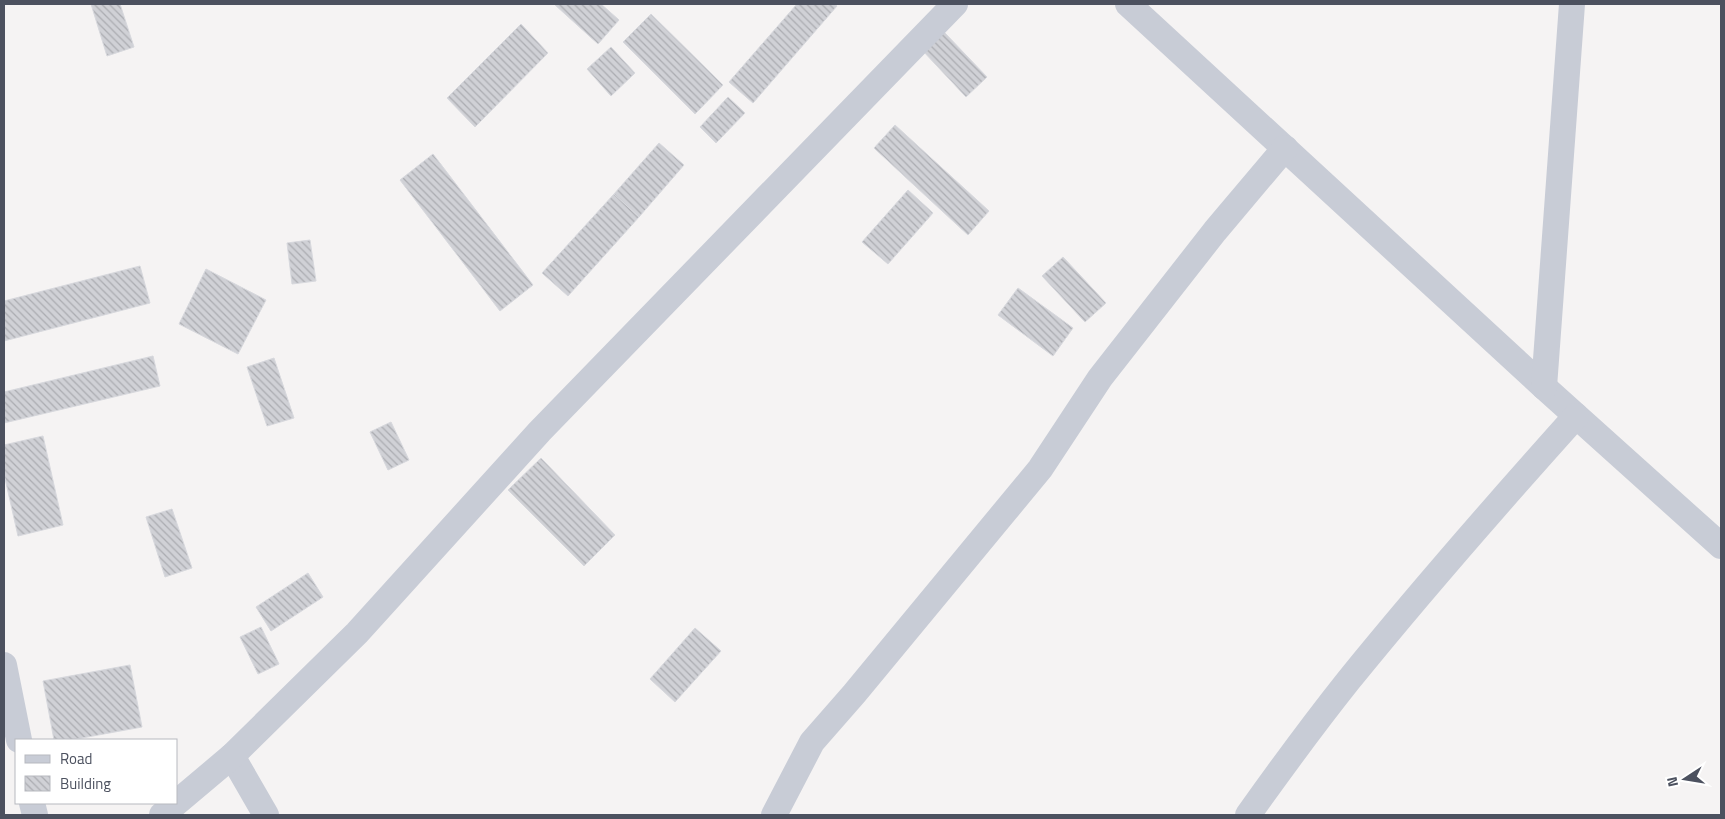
<svg xmlns="http://www.w3.org/2000/svg" width="1725" height="819" font-family="'Titillium Web',sans-serif">
<style>
.building{fill:url(#building-back-hatch);stroke:#d7d8dd}
.lines{fill:none;stroke-linecap:round;stroke-linejoin:round}
.street{stroke:#c8ccd6;stroke-width:26}
</style>
<defs>
<pattern id="building-back-hatch" width="6" height="6" patternUnits="userSpaceOnUse" patternTransform="scale(1.25)"><rect width="6" height="6" fill="#d0d1d6"/><path d="M-1 5l2 2M0 0l6 6M5-1l2 2" fill="none" stroke="#abacb1"/></pattern>
</defs>
<rect width="100%" height="100%" fill="#f5f3f3"/>
<g class="building">
<polygon points="91,4 120,4 134,47 107,56"/>
<polygon points="554,4 601,4 619,20 598,44"/>
<polygon points="797,4 834,4 837,6 753,103 729,82"/>
<polygon points="651,14 723,85 695,114 623,42"/>
<polygon points="521,24 548,53 475,127 447,98"/>
<polygon points="944,32 987,77 966,97 923,51"/>
<polygon points="611,47 635,73 611,96 587,69"/>
<polygon points="728,97 745,113 716,143 700,127"/>
<polygon points="895,125 989,211 968,235 874,148"/>
<polygon points="659,143 684,165 639,217 614,194"/>
<polygon points="433,154 533,285 500,311 400,180"/>
<polygon points="908,190 933,213 888,264 862,242"/>
<polygon points="614,194 639,217 568,296 542,273"/>
<polygon points="310,240 316,281 292,284 287,243"/>
<polygon points="1063,257 1106,303 1085,322 1042,276"/>
<polygon points="140,266 150,303 4,341 4,301"/>
<polygon points="206,269 266,300 238,354 179,324"/>
<polygon points="1018,288 1073,328 1053,356 998,315"/>
<polygon points="153,356 160,386 4,423 4,392"/>
<polygon points="274,358 294,418 267,426 247,367"/>
<polygon points="391,422 409,460 388,470 370,432"/>
<polygon points="43,436 63,525 18,536 4,474 4,445"/>
<polygon points="541,458 615,535 584,566 508,490"/>
<polygon points="172,509 192,568 165,577 146,517"/>
<polygon points="308,573 323,597 271,631 256,607"/>
<polygon points="261,627 279,664 258,674 240,637"/>
<polygon points="695,628 721,651 675,702 650,679"/>
<polygon points="130,665 142,727 71,740 54,740 43,681"/>
</g>
<g class="lines">
<g class="street">
<polyline points="1128,4 1544,387 1721,546"/>
<polyline points="1544,387 1572,4"/>
<polyline points="4,665 19,740"/>
<polyline points="232,756 266,815"/>
<polyline points="32,803 35,815"/>
<polyline points="162,815 232,756 357,633 540,431 955,4"/>
<polyline points="774,815 812,742 854,694 1040,469 1100,378 1215,231 1285,148"/>
<path d="M1248 815C1280 770 1313 725 1348 681 1421 591 1498 503 1576 416"/>
</g>
</g>
<rect width="1725" height="819" fill="none" stroke="#4c515f" stroke-width="10"/>
<rect x="15" y="739" width="162" height="65" fill="#ffffff" stroke="#b7b9bf"/>
<rect x="25" y="755" width="25" height="8" fill="#c8ccd6" stroke="#b7b9bf"/>
<text x="60" y="764" font-size="15" fill="#4c515f">Road</text>
<rect x="25" y="776" width="25" height="15" fill="url(#building-back-hatch)" stroke="#b7b9bf"/>
<text x="60" y="789" font-size="15" fill="#4c515f">Building</text>
<g transform="translate(1685 779) rotate(258)" stroke="#ffffff" stroke-width="4" paint-order="stroke">
<path d="M0-4L9 19L0 12L-9 19Z" fill="#4c515f"/>
<text y="-8" font-size="14" font-weight="bold" text-anchor="middle" fill="#4c515f">N</text>
</g>
</svg>
